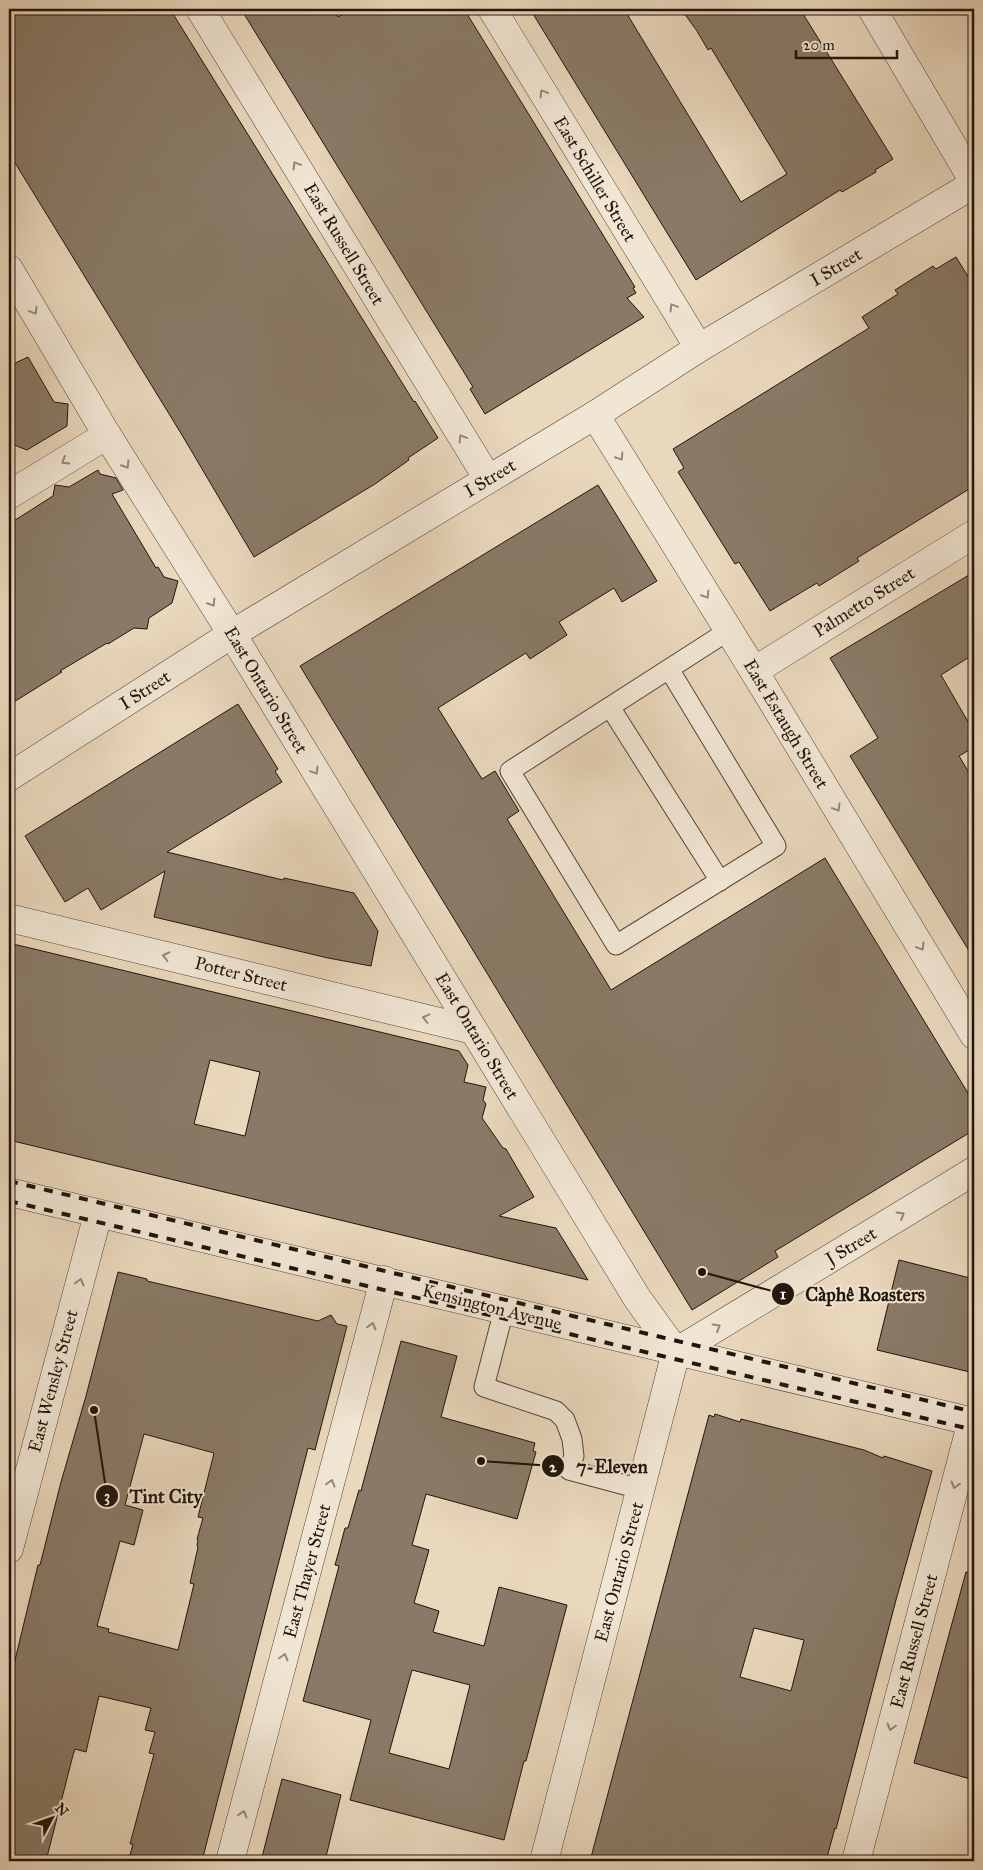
<svg xmlns="http://www.w3.org/2000/svg" width="983" height="1870" font-family="'IM FELL Great Primer',serif">
<style>
.building{fill:#897a67;stroke:#20140a;fill-rule:evenodd}
.lines{fill:none;stroke-linecap:round;stroke-linejoin:round}
.service-casing{stroke:#524537;stroke-width:21}
.minor-casing{stroke:#524537;stroke-width:29}
.tertiary-casing{stroke:#524537;stroke-width:29}
.service{stroke:#f1e6d4;stroke-width:19}
.minor{stroke:#f1e6d4;stroke-width:28}
.tertiary{stroke:#f1e6d4;stroke-width:28}
.rail{stroke:#20140a;stroke-width:4;stroke-dasharray:9 9;stroke-linecap:butt}
.oneway{stroke:#938879}
.labels{text-anchor:middle;dominant-baseline:central;stroke-width:4;stroke-linejoin:round;paint-order:stroke}
.street-label{font-size:18px;fill:#20140a;stroke:#f1e6d4}
.leader{fill:none;stroke:#20140a;stroke-width:2}
.callout-dot{fill:#20140a;stroke:#f1e6d4;stroke-width:2}
.mark-label{font-size:15px;text-anchor:middle;font-weight:bold;fill:#fff}
.callout-label{font-size:19px;text-anchor:middle;font-weight:bold;fill:#20140a;stroke:#f1e6d4;stroke-width:4;stroke-linejoin:round;paint-order:stroke}
</style>
<rect width="100%" height="100%" fill="#ead8bd"/>
<filter id="stains"><feTurbulence type="fractalNoise" baseFrequency=".004" numOctaves="4"/><feColorMatrix values="0 0 0 0 .2 0 0 0 0 .09 0 0 0 0 .02 0 0 0 .5 -.17"/></filter>
<radialGradient id="worn" r=".72"><stop offset=".6" stop-color="#630" stop-opacity="0"/><stop offset="1" stop-color="#630" stop-opacity=".3"/></radialGradient>
<g class="building">
<polygon points="9,9 170,9 414,402 415,401 438,438 408,458 409,460 375,484 254,557 182,435 9,153"/>
<polygon points="241,9 333,9 338,17 352,9 464,9 635,287 633,288 636,293 627,298 644,317 485,414 470,389 473,387"/>
<polygon points="530,9 624,9 741,202 787,174 711,48 708,50 697,31 681,9 800,9 893,159 875,170 876,172 842,192 840,190 696,280"/>
<polygon points="956,257 974,286 974,486 857,558 859,561 819,586 817,583 770,611 739,562 735,564 678,472 684,468 673,449 869,328 862,317 898,294 895,290 933,266 936,269"/>
<polygon points="28,357 54,402 68,404 67,426 27,450 9,443 9,366"/>
<polygon points="98,470 100,474 116,478 123,490 112,494 156,568 158,567 164,577 178,581 172,603 149,618 147,629 134,628 108,644 107,643 60,671 62,672 9,705 9,524 53,496 55,485 69,487"/>
<polygon points="598,485 657,581 622,602 614,588 559,622 567,635 530,659 526,653 438,708 482,779 495,771 519,811 507,819 611,990 825,858 974,1103 974,1130 775,1251 778,1257 692,1310 300,666"/>
<polygon points="974,572 974,654 941,675 974,732 974,747 959,756 974,781 974,959 850,756 878,738 830,658"/>
<polygon points="238,704 278,769 275,771 282,782 167,852 283,880 284,878 354,893 378,931 371,966 328,958 154,917 165,871 101,910 88,888 65,902 25,836"/>
<path d="M9 943 459 1051 468 1065 464 1082 486 1087 483 1100 486 1104 482 1118 503 1148 506 1149 534 1197 499 1216 556 1228 588 1280 9 1140ZM210 1060 260 1072 245 1136 194 1124Z"/>
<polygon points="899,1260 974,1279 974,1373 877,1350"/>
<path d="M118 1272 147 1279V1281L318 1321 331 1315 337 1324 347 1326 315 1450 308 1448 202 1861H139L140 1857 130 1855 133 1844H130L154 1754 149 1753 155 1732 145 1730 151 1708 99 1696 86 1752 75 1749 73 1755 46 1861H9V1685L38 1565H40L61 1482 86 1396ZM144 1434 214 1453 198 1517 203 1518 197 1539 198 1540 197 1546 198 1547 190 1583 194 1584 178 1650 108 1632 109 1629 97 1626 120 1541 134 1545 143 1510 125 1505Z"/>
<path d="M401 1341 457 1356 441 1417 535 1443 533 1451 536 1452 517 1519 426 1494 412 1545 429 1550 414 1603 439 1611 433 1632 484 1646 499 1587 567 1605 526 1761H524L504 1840 350 1800 371 1720 303 1701 339 1566 335 1565 340 1547 345 1528H348L359 1490 361 1491ZM412 1670 470 1685 449 1769 389 1753Z"/>
<path d="M715 1414 740 1422 741 1419 864 1450 883 1458 884 1456 932 1471 896 1600 836 1829 835 1828 826 1861H590L709 1415 714 1417ZM754 1628 804 1640 791 1691 740 1677Z"/>
<polygon points="966,1572 974,1573 974,1780 914,1763"/>
<polygon points="282,1779 341,1795 325,1861 261,1861"/>
</g>
<g class="lines">
<g class="service-casing">
<g id="service">
<polyline points="669,669 776,846 616,945 510,771 728,631"/>
<polyline points="610,707 720,881"/>
<polyline points="504,1310 484,1387 556,1411 565,1420 572,1439 574,1456 569,1470 640,1489"/>
</g>
</g>
<g class="minor-casing">
<g id="minor">
<polyline points="200,9 488,479"/>
<polyline points="492,9 699,348"/>
<polyline points="872,9 974,182"/>
<polyline points="9,269 107,435 232,634 637,1298 676,1352"/>
<polyline points="595,415 754,671 974,1035"/>
<polyline points="9,495 107,435"/>
<polyline points="754,671 974,534"/>
<polyline points="9,777 232,634 595,415 699,348 974,184"/>
<polyline points="9,918 473,1030"/>
<polyline points="676,1352 974,1171"/>
<polyline points="9,1549 98,1214"/>
<polyline points="230,1861 384,1280"/>
<polyline points="544,1861 676,1352"/>
<polyline points="856,1861 972,1421"/>
</g>
</g>
<g class="tertiary-casing">
<polyline id="tertiary" points="9,1192 974,1422"/>
</g>
<use href="#service" class="service"/>
<use href="#minor" class="minor"/>
<use href="#tertiary" class="tertiary"/>
<g class="rail">
<polyline points="9,1181 974,1412"/>
<polyline points="9,1201 974,1430"/>
</g>
</g>
<defs><path id="oneway-chevron" d="M-2-3.5L2.5 0L-2 3.5" fill="none" stroke-width="1.6" stroke-linecap="round" stroke-linejoin="round" transform="scale(1.25)"/></defs>
<g class="oneway">
<use href="#oneway-chevron" transform="translate(543 93) rotate(-121)"/>
<use href="#oneway-chevron" transform="translate(296 165) rotate(-121)"/>
<use href="#oneway-chevron" transform="translate(673 307) rotate(-121)"/>
<use href="#oneway-chevron" transform="translate(34 311) rotate(59)"/>
<use href="#oneway-chevron" transform="translate(462 438) rotate(-121)"/>
<use href="#oneway-chevron" transform="translate(620 457) rotate(58)"/>
<use href="#oneway-chevron" transform="translate(65 461) rotate(148)"/>
<use href="#oneway-chevron" transform="translate(126 465) rotate(58)"/>
<use href="#oneway-chevron" transform="translate(706 595) rotate(58)"/>
<use href="#oneway-chevron" transform="translate(212 603) rotate(58)"/>
<use href="#oneway-chevron" transform="translate(315 771) rotate(59)"/>
<use href="#oneway-chevron" transform="translate(837 808) rotate(59)"/>
<use href="#oneway-chevron" transform="translate(921 947) rotate(59)"/>
<use href="#oneway-chevron" transform="translate(166 956) rotate(-166)"/>
<use href="#oneway-chevron" transform="translate(426 1018) rotate(-166)"/>
<use href="#oneway-chevron" transform="translate(901 1215) rotate(-31)"/>
<use href="#oneway-chevron" transform="translate(80 1282) rotate(-75)"/>
<use href="#oneway-chevron" transform="translate(372 1326) rotate(-75)"/>
<use href="#oneway-chevron" transform="translate(717 1327) rotate(-31)"/>
<use href="#oneway-chevron" transform="translate(331 1483) rotate(-75)"/>
<use href="#oneway-chevron" transform="translate(955 1485) rotate(105)"/>
<use href="#oneway-chevron" transform="translate(284 1657) rotate(-75)"/>
<use href="#oneway-chevron" transform="translate(891 1727) rotate(105)"/>
<use href="#oneway-chevron" transform="translate(243 1814) rotate(-75)"/>
</g>
<g class="labels">
<g class="street-label">
<text transform="translate(595 179) rotate(59)">East Schiller Street</text>
<text transform="translate(344 244) rotate(59)">East Russell Street</text>
<text transform="translate(836 267) rotate(-31)">I Street</text>
<text transform="translate(490 478) rotate(-31)">I Street</text>
<text transform="translate(864 602) rotate(-32)">Palmetto Street</text>
<text transform="translate(145 690) rotate(-33)">I Street</text>
<text transform="translate(266 690) rotate(59)">East Ontario Street</text>
<text transform="translate(786 724) rotate(59)">East Estaugh Street</text>
<text transform="translate(241 974) rotate(14)">Potter Street</text>
<text transform="translate(477 1036) rotate(59)">East Ontario Street</text>
<text transform="translate(851 1246) rotate(-31)">J Street</text>
<text transform="translate(492 1307) rotate(14)">Kensington Avenue</text>
<text transform="translate(53 1381) rotate(-75)">East Wensley Street</text>
<text transform="translate(307 1571) rotate(-75)">East Thayer Street</text>
<text transform="translate(619 1572) rotate(-75)">East Ontario Street</text>
<text transform="translate(914 1641) rotate(-75)">East Russell Street</text>
</g>
</g>
<path class="leader" d="M702 1272L783 1294M481 1461L553 1466M94 1410L107 1496"/>
<g class="callout-dot">
<circle cx="702" cy="1272" r="5"/>
<circle cx="481" cy="1461" r="5"/>
<circle cx="94" cy="1410" r="5"/>
<circle cx="783" cy="1294" r="12"/>
<circle cx="553" cy="1466" r="12"/>
<circle cx="107" cy="1496" r="12"/>
</g>
<g class="mark-label">
<text x="783" y="1299">1</text>
<text x="553" y="1472">2</text>
<text x="107" y="1501">3</text>
</g>
<g class="callout-label">
<text x="865" y="1301">Càphê Roasters</text>
<text x="612" y="1473">7-Eleven</text>
<text x="166" y="1503">Tint City</text>
</g>
<rect width="983" height="1870" fill="none" stroke="#ead8bd" stroke-width="30"/>
<rect x="10" y="10" width="963" height="1850" fill="none" stroke="#20140a" stroke-width="2.5"/>
<rect x="15" y="15" width="953" height="1840" fill="none" stroke="#20140a"/>
<g transform="translate(52 1818) rotate(49)" stroke="#f1e6d4" stroke-width="4" paint-order="stroke">
<path d="M0-4L9 19L0 12L-9 19Z" fill="#20140a"/>
<text y="-8" font-size="14" font-weight="bold" text-anchor="middle" fill="#20140a">N</text>
</g>
<path d="M796 50v8h101v-8" fill="none" stroke="#20140a" stroke-width="2.5"/>
<text x="803" y="50" font-size="15" fill="#20140a" stroke="#f1e6d4" stroke-width="4" paint-order="stroke">20 m</text>
<rect width="100%" height="100%" filter="url(#stains)"/>
<rect width="100%" height="100%" fill="url(#worn)"/>
</svg>
